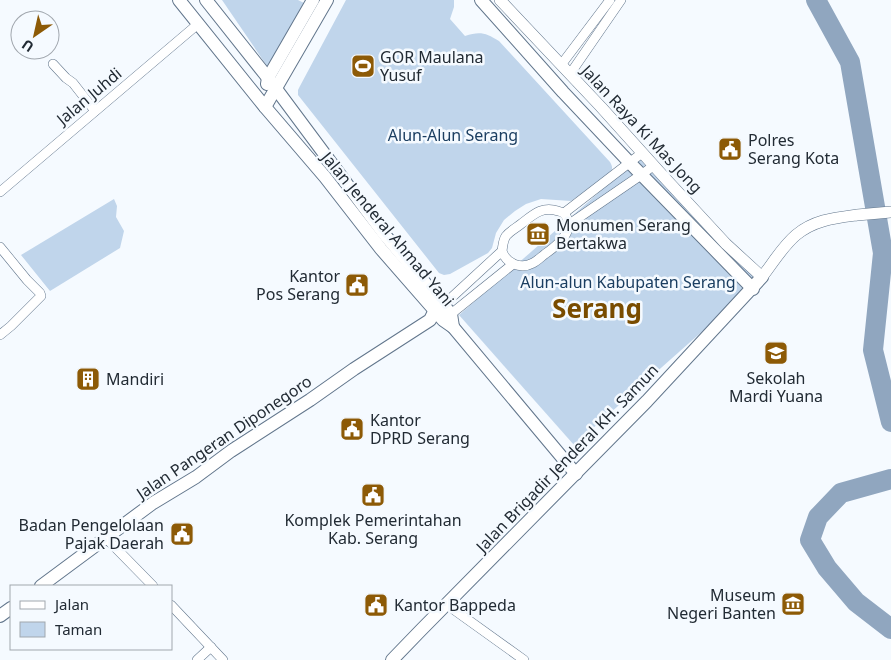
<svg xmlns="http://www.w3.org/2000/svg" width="891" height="660" font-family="'Noto Sans',sans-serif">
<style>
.green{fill:#c0d5eb}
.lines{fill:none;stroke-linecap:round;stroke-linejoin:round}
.river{stroke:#90a6bf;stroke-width:20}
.minor-casing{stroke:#62768c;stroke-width:10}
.tertiary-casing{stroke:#62768c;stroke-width:12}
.secondary-casing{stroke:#62768c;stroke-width:14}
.minor{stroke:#fff;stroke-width:9}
.tertiary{stroke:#fff;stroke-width:11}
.secondary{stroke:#fff;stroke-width:12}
.labels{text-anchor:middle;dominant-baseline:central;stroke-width:5;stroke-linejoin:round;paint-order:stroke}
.poi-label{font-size:16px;fill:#222b34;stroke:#f5faff;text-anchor:start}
.street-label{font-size:16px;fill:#222b34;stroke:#f5faff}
.park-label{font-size:16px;fill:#1b3e61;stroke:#f5faff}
.town-label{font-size:26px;font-weight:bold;fill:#794c00;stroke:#f5faff}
</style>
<rect width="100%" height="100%" fill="#f5faff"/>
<g class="green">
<polygon points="222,0 298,0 308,5 267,66"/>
<path d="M346 0H454V7L450 19 465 36C480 31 486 33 499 41L610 162C613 167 613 170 609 175L571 201 541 199 526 204 515 211 504 220 496 233 492 248 488 253 450 274 444 275 439 273 298 95V90L300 86Z"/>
<polygon points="644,153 758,282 574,445 459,315"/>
<polygon points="114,199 117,206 116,217 124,231 120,248 50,291 21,255"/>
</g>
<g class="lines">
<g class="river">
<polyline points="816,0 850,62 883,253 873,350 891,422"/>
<polyline points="891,479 841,493 818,517 810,540 827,568 856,602 891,629"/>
</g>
<g class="minor-casing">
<g id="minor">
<polyline points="53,64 66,78 73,83 95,111"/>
<polyline points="561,65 610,0"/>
<polyline points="570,74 621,0"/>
<polyline points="0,192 198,24"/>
<polyline points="564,213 642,153"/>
<polyline points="568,225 641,175 653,166"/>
<polyline points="0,247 27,280 40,293 41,296 11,326 0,335"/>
<path d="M443 304 451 298 502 251C503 245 503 240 506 236 510 231 516 228 521 224 534 214 542 206 558 211 562 212 565 213 567 218 574 233 555 247 545 254 541 257 537 261 533 263 520 270 506 263 502 251"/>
<polyline points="451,314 513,264"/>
<polyline points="106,538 153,586"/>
<polyline points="446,604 524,660"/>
<polyline points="171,605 223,660"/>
<polyline points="197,660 211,647"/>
</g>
</g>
<g class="tertiary-casing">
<path id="tertiary" d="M500 0 601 107 664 177 726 244 762 277C773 263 782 247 796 235 814 220 834 218 857 215 868 214 880 213 891 212"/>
</g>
<g class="secondary-casing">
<g id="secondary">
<polyline points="179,0 265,107 325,177 381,249 443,320 453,327 576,474"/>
<polyline points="206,0 268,78 384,234 451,314 453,327"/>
<polyline points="481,0 563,92 630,163 753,289"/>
<polyline points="267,84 268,78 313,0"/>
<polyline points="265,107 327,0"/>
<polyline points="41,586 153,503 196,477 231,451 310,400 354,369 430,320 435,310 443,304"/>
<polyline points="0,616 11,608"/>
<polyline points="392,660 421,630 647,401 762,277"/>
</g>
</g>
<use href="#minor" class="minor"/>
<use href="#tertiary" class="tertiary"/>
<use href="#secondary" class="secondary"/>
</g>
<defs>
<g id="stadium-square" transform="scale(1.25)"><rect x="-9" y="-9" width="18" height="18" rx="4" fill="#8d5a06" stroke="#f5faff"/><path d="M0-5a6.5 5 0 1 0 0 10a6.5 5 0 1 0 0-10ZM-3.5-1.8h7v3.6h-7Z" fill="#fff"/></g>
<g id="civic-square" transform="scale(1.25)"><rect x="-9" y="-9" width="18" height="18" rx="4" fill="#8d5a06" stroke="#f5faff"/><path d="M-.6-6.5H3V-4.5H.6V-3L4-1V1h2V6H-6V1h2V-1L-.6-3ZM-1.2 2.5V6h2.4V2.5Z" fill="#fff"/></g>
<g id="museum-square" transform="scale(1.25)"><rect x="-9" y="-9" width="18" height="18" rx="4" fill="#8d5a06" stroke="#f5faff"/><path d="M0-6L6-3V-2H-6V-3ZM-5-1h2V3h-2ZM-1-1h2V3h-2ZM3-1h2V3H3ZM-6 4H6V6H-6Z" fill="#fff"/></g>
<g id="school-square" transform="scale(1.25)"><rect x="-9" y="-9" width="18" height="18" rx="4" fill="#8d5a06" stroke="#f5faff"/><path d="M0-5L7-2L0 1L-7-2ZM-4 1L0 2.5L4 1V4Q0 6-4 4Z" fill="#fff"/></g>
<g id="building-square" transform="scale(1.25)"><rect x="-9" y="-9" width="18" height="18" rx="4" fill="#8d5a06" stroke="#f5faff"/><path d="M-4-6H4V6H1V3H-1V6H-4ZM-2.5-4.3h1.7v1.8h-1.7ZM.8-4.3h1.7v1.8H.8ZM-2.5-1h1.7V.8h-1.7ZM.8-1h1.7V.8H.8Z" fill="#fff"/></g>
</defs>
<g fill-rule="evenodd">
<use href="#stadium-square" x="363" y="66"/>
<use href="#civic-square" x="730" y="149"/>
<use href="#museum-square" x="538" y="234"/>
<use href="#civic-square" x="357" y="285"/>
<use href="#school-square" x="776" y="353"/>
<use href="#building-square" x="88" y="379"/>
<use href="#civic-square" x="352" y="429"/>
<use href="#civic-square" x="373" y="495"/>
<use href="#civic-square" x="182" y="534"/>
<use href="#museum-square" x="793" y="604"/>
<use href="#civic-square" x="376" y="605"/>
</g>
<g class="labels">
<g class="poi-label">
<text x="380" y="57">GOR Maulana<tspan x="380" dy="18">Yusuf</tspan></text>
<text x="748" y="140">Polres<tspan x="748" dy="18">Serang Kota</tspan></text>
<text x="556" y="225">Monumen Serang<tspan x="556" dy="18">Bertakwa</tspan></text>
<text x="340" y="276" text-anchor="end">Kantor<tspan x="340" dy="18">Pos Serang</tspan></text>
<text x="776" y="378" text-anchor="middle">Sekolah<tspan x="776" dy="18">Mardi Yuana</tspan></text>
<text x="106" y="379">Mandiri</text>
<text x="370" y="420">Kantor<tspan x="370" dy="18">DPRD Serang</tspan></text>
<text x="373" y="520" text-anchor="middle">Komplek Pemerintahan<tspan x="373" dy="18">Kab. Serang</tspan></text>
<text x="164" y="525" text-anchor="end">Badan Pengelolaan<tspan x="164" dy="18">Pajak Daerah</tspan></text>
<text x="776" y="595" text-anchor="end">Museum<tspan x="776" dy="18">Negeri Banten</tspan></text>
<text x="394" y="605">Kantor Bappeda</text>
</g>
<g class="street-label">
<text transform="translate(89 96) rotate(-40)">Jalan Juhdi</text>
<text transform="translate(642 129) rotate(47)">Jalan Raya Ki Mas Jong</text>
<text transform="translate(388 229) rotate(50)">Jalan Jenderal Ahmad Yani</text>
<text transform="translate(224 437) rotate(-34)">Jalan Pangeran Diponegoro</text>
<text transform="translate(567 458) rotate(-46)">Jalan Brigadir Jenderal KH. Samun</text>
</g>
<g class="park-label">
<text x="453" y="135">Alun-Alun Serang</text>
<text x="628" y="282">Alun-alun Kabupaten Serang</text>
</g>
<g class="town-label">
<text x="597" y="308">Serang</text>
</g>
</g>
<rect x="10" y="585" width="162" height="65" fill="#f5faff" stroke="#a1a7ae"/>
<rect x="20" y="601" width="25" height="8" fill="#ffffff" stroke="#a1a7ae"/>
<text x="55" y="610" font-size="15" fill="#222b34">Jalan</text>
<rect x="20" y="622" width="25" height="15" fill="#c0d5eb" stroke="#a1a7ae"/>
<text x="55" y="635" font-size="15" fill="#222b34">Taman</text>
<g transform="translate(35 35) rotate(214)"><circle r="24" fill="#f5faff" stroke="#a1a7ae"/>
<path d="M0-4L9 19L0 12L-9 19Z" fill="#8d5a06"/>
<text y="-8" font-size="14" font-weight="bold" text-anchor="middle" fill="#222b34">U</text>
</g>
</svg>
